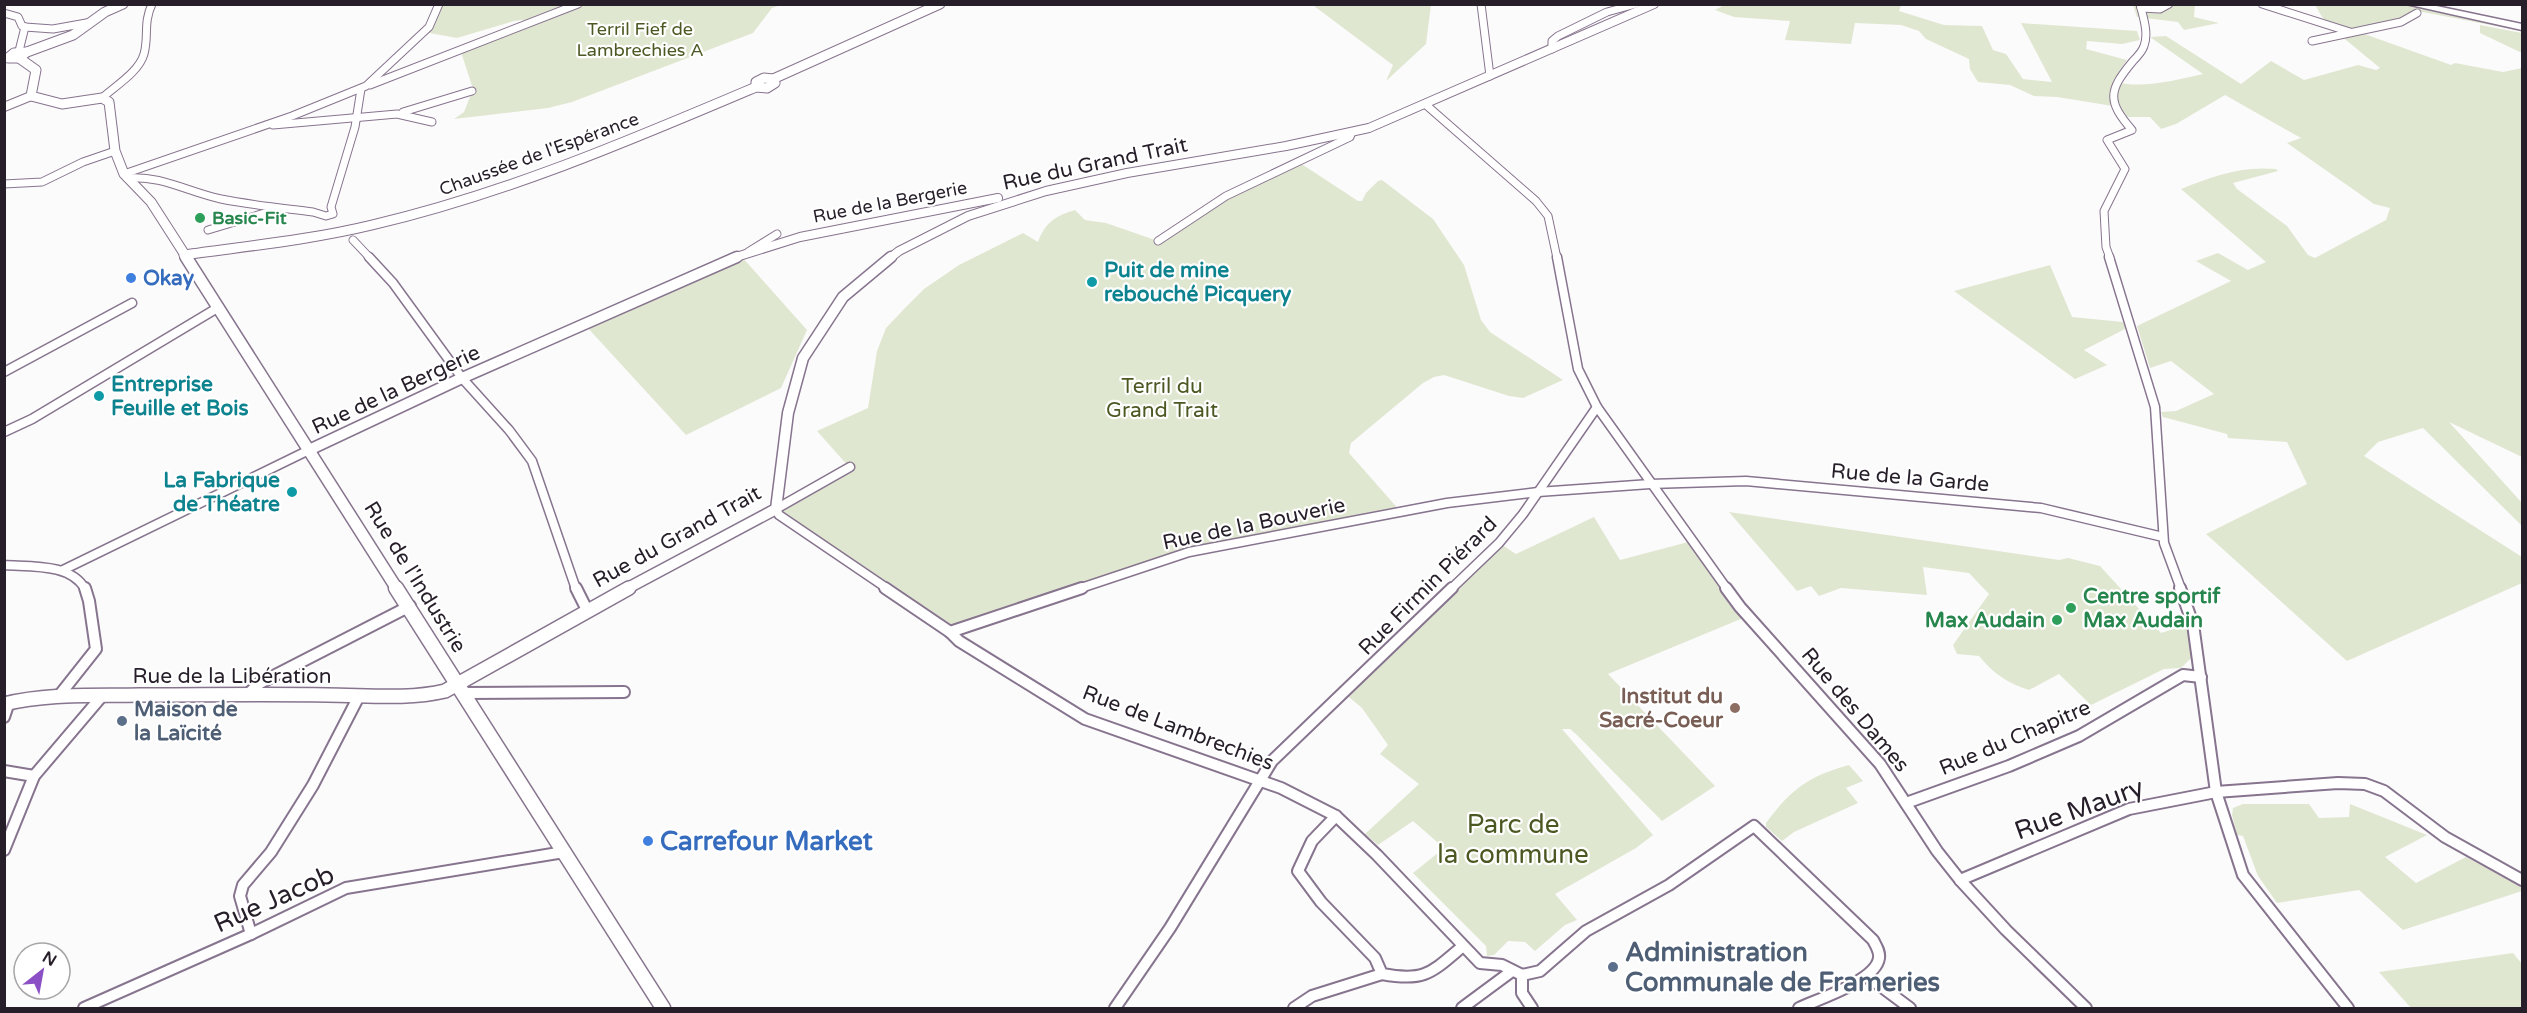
<svg xmlns="http://www.w3.org/2000/svg" width="2527" height="1013" font-family="'Varela Round',sans-serif">
<style>
.green{fill:#e0e7d1}
.lines{fill:none;stroke-linecap:round;stroke-linejoin:round}
.minor-far2-casing{stroke:#87748e;stroke-width:9}
.minor-far1-casing{stroke:#87748e;stroke-width:11}
.minor-casing{stroke:#87748e;stroke-width:14}
.tertiary-far2-casing{stroke:#87748e;stroke-width:10}
.tertiary-far1-casing{stroke:#87748e;stroke-width:13}
.tertiary-casing{stroke:#87748e;stroke-width:16}
.secondary-far2-casing{stroke:#87748e;stroke-width:11}
.secondary-far1-casing{stroke:#87748e;stroke-width:14}
.secondary-casing{stroke:#87748e;stroke-width:17}
.trunk-casing{stroke:#87748e;stroke-width:3}
.minor-far2{stroke:#fff;stroke-width:7}
.minor-far1{stroke:#fff;stroke-width:8}
.minor{stroke:#fff;stroke-width:10}
.tertiary-far2{stroke:#fff;stroke-width:8}
.tertiary-far1{stroke:#fff;stroke-width:10}
.tertiary{stroke:#fff;stroke-width:13}
.secondary-far2{stroke:#fff;stroke-width:9}
.secondary-far1{stroke:#fff;stroke-width:11}
.secondary{stroke:#fff;stroke-width:14}
.trunk{fill:#fff;fill-rule:evenodd}
.leisure-dot{fill:#2e9e5b;stroke:#fff;stroke-width:2}
.shop-dot{fill:#3f7fe0;stroke:#fff;stroke-width:2}
.culture-dot{fill:#0f9aa8;stroke:#fff;stroke-width:2}
.education-dot{fill:#8d6e63;stroke:#fff;stroke-width:2}
.service-dot{fill:#5c6f8a;stroke:#fff;stroke-width:2}
.labels{text-anchor:middle;dominant-baseline:central;stroke-width:4.5;stroke-linejoin:round;paint-order:stroke}
.far-park-label{font-size:18px;fill:#4b5822;stroke:#fff}
.far-street-label{font-size:18px;fill:#261e29;stroke:#fff}
.far-leisure-label{font-size:18px;font-weight:bold;fill:#27864d;stroke:#fff;text-anchor:start}
.street-label{font-size:21px;fill:#261e29;stroke:#fff}
.culture-label{font-size:21px;font-weight:bold;fill:#0d838f;stroke:#fff;text-anchor:start}
.shop-label{font-size:21px;font-weight:bold;fill:#366cbe;stroke:#fff;text-anchor:start}
.park-label{font-size:21px;fill:#4b5822;stroke:#fff}
.leisure-label{font-size:21px;font-weight:bold;fill:#27864d;stroke:#fff;text-anchor:start}
.education-label{font-size:21px;font-weight:bold;fill:#785e54;stroke:#fff;text-anchor:end}
.service-label{font-size:21px;font-weight:bold;fill:#4e5e75;stroke:#fff;text-anchor:start}
.near-street-label{font-size:26px;fill:#261e29;stroke:#fff}
.near-park-label{font-size:26px;fill:#4b5822;stroke:#fff}
.near-shop-label{font-size:26px;font-weight:bold;fill:#366cbe;stroke:#fff;text-anchor:start}
.near-service-label{font-size:26px;font-weight:bold;fill:#4e5e75;stroke:#fff;text-anchor:start}
</style>
<rect width="100%" height="100%" fill="#fbfbfb"/>
<g class="green">
<polygon points="1316,4 1431,5 1426,44 1386,81 1393,65 1314,6"/>
<path d="M1726 4 1901 5 1899 11 1944 25 1982 26 1993 50 2006 54 2023 79 2052 82 2021 23 2137 31 2140 40 2122 44 2087 41 2086 49 2127 60 2113 81C2141 90 2175 80 2203 74L2150 37 2166 36 2241 84 2271 61 2304 80 2358 65 2376 70 2380 68 2340 35 2359 32 2451 65 2455 63 2503 72 2522 68V457L2449 422 2522 503V526L2423 428 2378 442 2364 456 2522 557V583L2347 661 2206 534 2307 484 2287 442 2228 438 2227 434 2163 417 2161 412 2176 411 2214 394 2171 361 2150 368 2137 326 2231 281 2196 261 2218 253 2248 270 2266 262 2181 189C2214 176 2240 166 2276 169L2278 171 2233 183 2237 189 2287 226 2308 255 2315 258 2386 220 2390 208 2374 204 2287 143 2301 138 2225 95 2176 124 2161 129 2150 117H2126L2119 107 2057 97 2034 96 2010 85 1978 82 1970 69 1969 59 1926 39 1919 31 1901 25 1855 23 1851 44 1785 40 1790 21 1734 17 1715 10Z"/>
<polygon points="439,5 781,5 772,8 753,33 572,102 548,108 454,119 464,112 473,89 461,52 529,23 522,20 514,21 457,38 424,32"/>
<polygon points="2133,5 2195,5 2194,17 2219,23 2184,30 2178,22 2137,17"/>
<path d="M2315 5H2410L2522 27V31L2412 10 2413 12 2409 17C2386 23 2347 40 2326 21 2321 17 2318 9 2315 5Z"/>
<polygon points="2480,25 2522,33 2522,53 2480,33"/>
<path d="M1297 161 1358 201H1362L1366 193 1378 181 1382 180 1433 219 1464 265 1481 320 1490 332 1563 380 1523 398 1509 396 1444 375 1434 377 1423 383 1351 443 1349 453 1401 512 1189 552 950 632 776 509 849 467 817 431 868 408 877 351 886 328 906 307 924 289 959 265 1023 233 1038 242C1045 223 1055 216 1075 210L1085 220 1106 223 1158 241 1181 223Z"/>
<polygon points="742,257 807,330 781,388 686,435 586,326"/>
<polygon points="2050,265 2072,317 2123,322 2127,328 2084,350 2107,365 2075,379 1954,291"/>
<path d="M1729 512 2059 560 2068 558 2100 566 2161 633 2180 627 2187 628 2192 657 2181 668 2164 669 2091 705 2059 674 2029 690C2007 683 1993 673 1979 656L1957 654 1953 645 1989 594 1969 573 1923 567 1927 595 1841 588 1819 596 1811 586 1797 591Z"/>
<polygon points="1594,517 1620,560 1692,541 1748,616 1608,674 1715,786 1662,821 1577,735 1570,729 1562,729 1653,835 1636,848 1555,894 1577,920 1565,925 1535,951 1525,942 1508,941 1494,955 1487,956 1486,946 1413,873 1444,848 1413,821 1378,845 1365,834 1419,784 1380,754 1388,745 1362,708 1344,693 1499,543 1516,554"/>
<path d="M1849 765 1863 781 1846 788 1858 803 1794 832 1782 841 1766 827V823C1791 789 1809 776 1849 765Z"/>
<polygon points="2243,804 2309,804 2319,818 2349,817 2350,804 2427,835 2385,857 2416,883 2466,857 2522,887 2522,891 2403,930 2359,890 2277,903 2258,876 2243,836 2237,835 2232,815 2233,808"/>
<polygon points="2513,953 2522,964 2522,1008 2411,1008 2379,972"/>
</g>
<g class="lines">
<g class="minor-far2-casing">
<g id="minor-far2">
<polyline points="1481,4 1490,76"/>
<polyline points="2262,4 2350,32"/>
<polyline points="2141,8 2160,9 2169,4"/>
<polyline points="4,13 18,17 22,26 25,27"/>
<polyline points="25,27 53,29 92,22"/>
<polyline points="2312,41 2401,22 2417,13"/>
<polyline points="1552,49 1552,41 1558,36 1607,12 1636,4"/>
<polyline points="19,51 25,27"/>
<polyline points="370,85 578,4"/>
<path d="M102 98C115 86 139 72 144 54 149 36 143 23 152 4"/>
<polyline points="1425,104 1536,201 1548,216 1557,258"/>
<polyline points="403,112 472,91"/>
<polyline points="273,125 397,114 432,122"/>
<polyline points="124,174 292,116 366,86 429,27 439,4"/>
<path d="M127 178C161 175 188 192 221 199 251 205 282 208 313 212L326 216 333 214 331 207 355 127 361 89"/>
<polyline points="4,184 42,182 83,162 115,151"/>
<polyline points="208,230 278,209"/>
<polyline points="353,240 370,258"/>
<polyline points="1158,241 1226,196 1350,137 1352,132"/>
<polyline points="748,252 777,234"/>
<path d="M2110 258 2106 247 2104 211 2125 169 2107 140 2132 130C2107 101 2108 91 2133 61 2137 57 2142 52 2144 46 2149 33 2143 17 2140 4"/>
</g>
</g>
<g class="minor-far1-casing">
<g id="minor-far1">
<polyline points="369,257 393,283 462,378 509,430 532,461 576,589"/>
<polyline points="1557,257 1578,369 1597,407 1727,589"/>
<polyline points="2109,257 2155,407 2164,543 2181,589"/>
<polyline points="4,372 132,303"/>
<polyline points="4,432 32,419 219,307"/>
<polyline points="850,467 776,509 779,515 888,589"/>
<path d="M4 565C30 567 71 563 85 589"/>
<polyline points="63,570 309,450"/>
<polyline points="1078,589 1189,552 1447,503 1538,492 1650,484 1746,481 2041,508 2163,537"/>
<polyline points="1451,589 1499,543 1523,514 1597,407"/>
</g>
</g>
<g class="minor-casing">
<g id="minor">
<polyline points="576,588 587,610"/>
<polyline points="885,588 950,632 959,641 1085,719 1281,788 1336,816 1377,855 1480,963 1502,965 1522,975"/>
<polyline points="1726,588 1740,607 1880,764 1937,851 1960,880 2006,930 2086,1008"/>
<polyline points="2180,588 2193,624 2216,792 2243,875 2348,1008"/>
<polyline points="950,632 1082,588"/>
<polyline points="463,693 624,692"/>
<polyline points="248,694 260,683 410,606"/>
<polyline points="58,697 96,649 89,601 85,588"/>
<polyline points="4,717 9,702"/>
<polyline points="4,771 34,776"/>
<polyline points="1906,803 2009,766 2079,736 2183,675 2201,677"/>
<path d="M1336 816 1312 841 1298 871 1321 902 1375 958 1382 974C1425 982 1431 973 1463 946"/>
<polyline points="4,850 34,776 102,696"/>
<polyline points="1960,880 2129,809 2216,792 2338,783 2365,784 2384,791 2445,837 2522,880"/>
<polyline points="251,934 240,896 243,885 271,852 313,785 359,696"/>
<path d="M1522 975 1540 971 1586 931 1669 885 1754 826 1873 940C1876 946 1880 951 1879 958 1876 981 1818 999 1799 1008"/>
<polyline points="1522,975 1522,993 1532,1008"/>
<polyline points="1867,976 1910,1008"/>
<polyline points="84,1008 251,934 346,888 564,852"/>
<polyline points="1115,1008 1170,928 1272,761 1452,588"/>
<polyline points="1294,1008 1312,996 1382,974"/>
<polyline points="1462,1008 1512,971"/>
</g>
</g>
<g class="tertiary-far2-casing">
<g id="tertiary-far2">
<polyline points="4,107 31,96"/>
<polyline points="733,258 800,237 998,198"/>
<polyline points="890,258 899,251 968,216 1046,191 1127,173 1286,146 1369,128 1654,4"/>
</g>
</g>
<g class="tertiary-far1-casing">
<g id="tertiary-far1">
<polyline points="309,450 462,378 737,257"/>
<polyline points="626,589 776,509 788,413 803,358 843,297 891,257"/>
</g>
</g>
<g class="tertiary-casing">
<path id="tertiary" d="M4 704C48 693 95 696 140 695 202 695 265 694 327 695 365 695 407 700 445 691L629 588"/>
</g>
<g class="secondary-far2-casing">
<g id="secondary-far2">
<polyline points="26,52 14,53 8,58 19,58 27,52 73,35 105,12 123,4"/>
<polyline points="19,58 36,70 31,96 62,104 102,98 109,102 115,151 124,174 151,202 187,258"/>
<polygon points="764,78 773,79 775,83 767,88 756,87 756,82"/>
<polyline points="773,79 940,4"/>
<path d="M184 255C247 246 310 240 372 225 505 194 631 140 756 87"/>
</g>
</g>
<g class="secondary-far1-casing">
<polyline id="secondary-far1" points="186,257 397,589"/>
</g>
<g class="secondary-casing">
<polyline id="secondary" points="396,588 663,1008"/>
</g>
<g class="trunk-casing">
<polygon id="trunk" points="2406,4 2427,4 2522,24 2522,30"/>
</g>
<use href="#minor-far2" class="minor-far2"/>
<use href="#minor-far1" class="minor-far1"/>
<use href="#minor" class="minor"/>
<use href="#tertiary-far2" class="tertiary-far2"/>
<use href="#tertiary-far1" class="tertiary-far1"/>
<use href="#tertiary" class="tertiary"/>
<use href="#secondary-far2" class="secondary-far2"/>
<use href="#secondary-far1" class="secondary-far1"/>
<use href="#secondary" class="secondary"/>
<use href="#trunk" class="trunk"/>
</g>
<g class="leisure-dot">
<circle cx="200" cy="218" r="6"/>
<circle cx="2071" cy="608" r="6"/>
<circle cx="2057" cy="620" r="6"/>
</g>
<g class="shop-dot">
<circle cx="131" cy="278" r="6"/>
<circle cx="648" cy="841" r="6"/>
</g>
<g class="culture-dot">
<circle cx="1092" cy="282" r="6"/>
<circle cx="99" cy="396" r="6"/>
<circle cx="292" cy="492" r="6"/>
</g>
<circle class="education-dot" cx="1735" cy="708" r="6"/>
<g class="service-dot">
<circle cx="122" cy="721" r="6"/>
<circle cx="1613" cy="967" r="6"/>
</g>
<g class="labels">
<g class="far-park-label">
<text x="640" y="29">Terril Fief de<tspan x="640" dy="21">Lambrechies A</tspan></text>
</g>
<g class="far-street-label">
<text transform="translate(539 154) rotate(-20)">Chaussée de l'Espérance</text>
<text transform="translate(890 202) rotate(-11)">Rue de la Bergerie</text>
</g>
<g class="far-leisure-label">
<text x="212" y="218">Basic-Fit</text>
</g>
<g class="street-label">
<text transform="translate(1095 164) rotate(-12)">Rue du Grand Trait</text>
<text transform="translate(396 390) rotate(-25)">Rue de la Bergerie</text>
<text transform="translate(1910 478) rotate(5)">Rue de la Garde</text>
<text transform="translate(1254 524) rotate(-12)">Rue de la Bouverie</text>
<text transform="translate(677 537) rotate(-29)">Rue du Grand Trait</text>
<text transform="translate(415 577) rotate(58)">Rue de l'Industrie</text>
<text transform="translate(1428 586) rotate(-45)">Rue Firmin Piérard</text>
<text x="232" y="676">Rue de la Libération</text>
<text transform="translate(1855 710) rotate(50)">Rue des Dames</text>
<text transform="translate(1178 728) rotate(21)">Rue de Lambrechies</text>
<text transform="translate(2015 738) rotate(-23)">Rue du Chapitre</text>
</g>
<g class="culture-label">
<text x="1104" y="270">Puit de mine<tspan x="1104" dy="24">rebouché Picquery</tspan></text>
<text x="111" y="384">Entreprise<tspan x="111" dy="24">Feuille et Bois</tspan></text>
<text x="280" y="480" text-anchor="end">La Fabrique<tspan x="280" dy="24">de Théatre</tspan></text>
</g>
<g class="shop-label">
<text x="143" y="278">Okay</text>
</g>
<g class="park-label">
<text x="1162" y="386">Terril du<tspan x="1162" dy="24">Grand Trait</tspan></text>
</g>
<g class="leisure-label">
<text x="2083" y="596">Centre sportif<tspan x="2083" dy="24">Max Audain</tspan></text>
<text x="2045" y="620" text-anchor="end">Max Audain</text>
</g>
<g class="education-label">
<text x="1723" y="696">Institut du<tspan x="1723" dy="24">Sacré-Coeur</tspan></text>
</g>
<g class="service-label">
<text x="134" y="709">Maison de<tspan x="134" dy="24">la Laïcité</tspan></text>
</g>
<g class="near-street-label">
<text transform="translate(2079 809) rotate(-20)">Rue Maury</text>
<text transform="translate(274 899) rotate(-24)">Rue Jacob</text>
</g>
<g class="near-park-label">
<text x="1513" y="824">Parc de<tspan x="1513" dy="30">la commune</tspan></text>
</g>
<g class="near-shop-label">
<text x="660" y="841">Carrefour Market</text>
</g>
<g class="near-service-label">
<text x="1625" y="952">Administration<tspan x="1625" dy="30">Communale de Frameries</tspan></text>
</g>
</g>
<rect width="2527" height="1013" fill="none" stroke="#261e29" stroke-width="12"/>
<g transform="translate(42 971) rotate(31)"><circle r="28" fill="#ffffff" stroke="#a8a5a9" stroke-width="1.5"/>
<path d="M0-4.5L10 22L0 15L-10 22Z" fill="#8b50c6"/>
<text y="-9" font-size="16" font-weight="bold" text-anchor="middle" fill="#261e29">N</text>
</g>
</svg>
